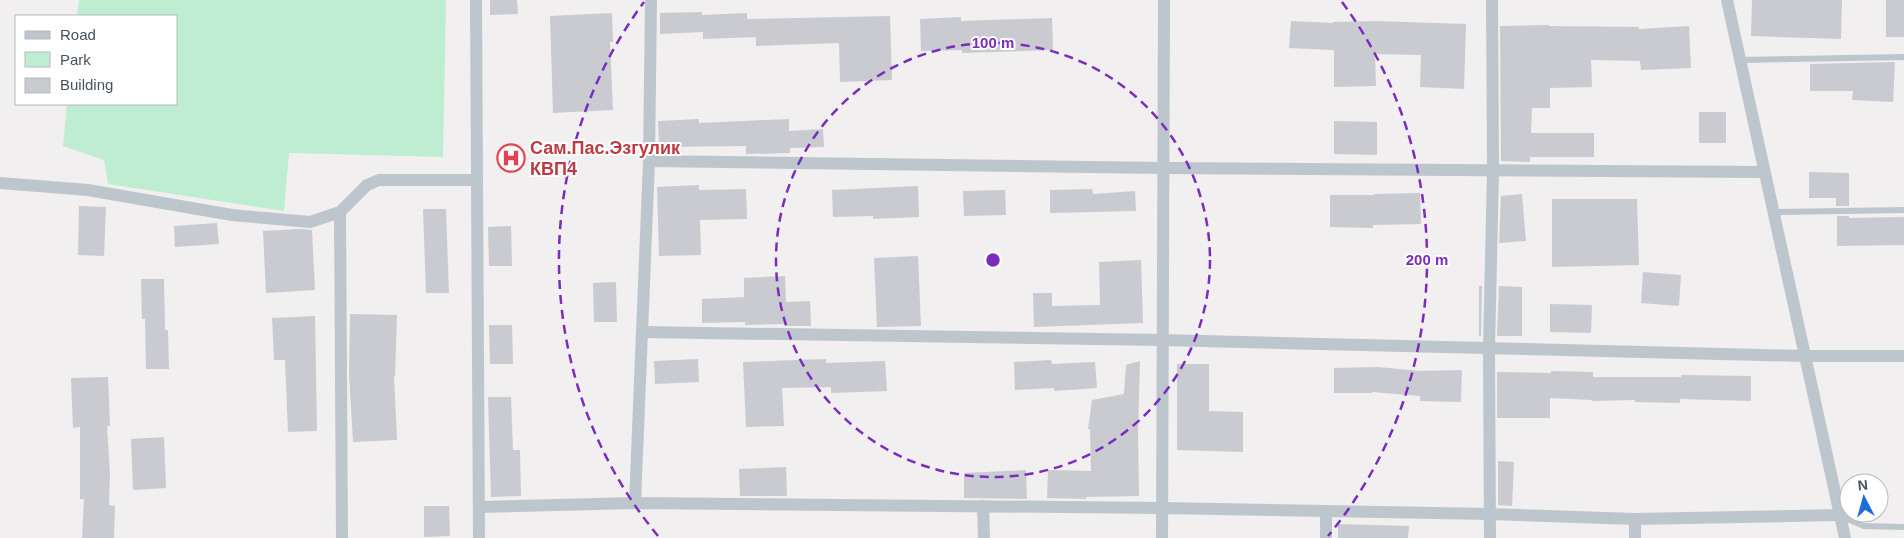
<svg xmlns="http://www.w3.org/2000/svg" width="1904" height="538" font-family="Helvetica,sans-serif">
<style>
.green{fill:#bfedd2}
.building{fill:#c9cbd1}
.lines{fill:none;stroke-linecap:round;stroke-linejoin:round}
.lane{stroke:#bdc6cd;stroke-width:6}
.street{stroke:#bdc6cd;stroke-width:12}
.ring{fill:none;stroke:#7b2cbf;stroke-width:2.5;stroke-dasharray:9 6}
.labels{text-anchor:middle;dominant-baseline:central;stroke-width:4;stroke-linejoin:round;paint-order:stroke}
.health-label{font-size:18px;font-weight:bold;fill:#be3a42;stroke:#fff;text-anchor:start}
.centre{fill:#7b2cbf;stroke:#fff;stroke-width:2.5}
.ring-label{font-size:15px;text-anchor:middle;font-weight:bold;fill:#7b2cbf;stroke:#fff;stroke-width:4;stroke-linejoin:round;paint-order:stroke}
</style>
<rect width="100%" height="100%" fill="#f1efef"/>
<polygon class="green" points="79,0 446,0 443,157 289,153 284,211 108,184 104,160 63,146 67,104 176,104 176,16 77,16"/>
<g class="building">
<polygon points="490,0 517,0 518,14 490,15"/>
<polygon points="1752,0 1842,0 1841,39 1751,36"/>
<rect x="1886" y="0" width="18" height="37"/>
<polygon points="702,12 702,15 747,13 747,19 890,16 892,80 840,82 839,43 756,46 756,37 703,39 703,32 660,34 660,13"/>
<polygon points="612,13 613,42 610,42 613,110 553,113 550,16"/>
<polygon points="961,17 961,21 1052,18 1053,50 962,53 962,50 921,51 920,19"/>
<polygon points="1291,21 1333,23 1333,22 1375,21 1466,24 1464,89 1420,87 1421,55 1375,54 1376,86 1334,87 1334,50 1289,48"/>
<polygon points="1549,25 1549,26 1639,27 1639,29 1689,26 1691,68 1641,70 1640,61 1591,60 1592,87 1550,88 1550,108 1532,108 1531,133 1594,133 1594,157 1530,157 1530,162 1501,161 1500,26"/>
<polygon points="1895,62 1893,102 1852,100 1853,91 1810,91 1810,64"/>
<rect x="1699" y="112" width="27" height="31"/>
<polygon points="699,119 699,123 789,119 789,131 823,129 824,147 790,148 790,153 746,154 746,146 659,147 658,121"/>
<polygon points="1334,121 1377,122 1377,155 1334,154"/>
<polygon points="1809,172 1849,173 1849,206 1836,206 1836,198 1809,198"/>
<polygon points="699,185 699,190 746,189 747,219 700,220 701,255 659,256 657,187"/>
<polygon points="918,186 919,217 873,219 873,216 833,217 832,190"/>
<polygon points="1092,189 1093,194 1135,191 1136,211 1050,213 1050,190"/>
<polygon points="1005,190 1006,215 964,216 963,191"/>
<polygon points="1420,193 1421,224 1373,225 1373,228 1330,227 1330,195 1374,195 1374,194"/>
<polygon points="1522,194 1526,241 1499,243 1501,196"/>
<polygon points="1552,199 1637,199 1639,265 1552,267"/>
<polygon points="79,206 106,207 104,256 78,255"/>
<polygon points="423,209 446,209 449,293 426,293"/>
<polygon points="1837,216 1849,216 1849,218 1904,217 1904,245 1837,246"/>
<polygon points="217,223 219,244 175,247 174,226"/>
<polygon points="511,226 512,266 489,266 488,227"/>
<polygon points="300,229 312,230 315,290 266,293 263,231"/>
<polygon points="918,256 921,326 877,327 874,258"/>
<polygon points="1141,260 1143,323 1034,327 1033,293 1052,293 1052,306 1100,305 1099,262"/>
<polygon points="1643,272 1681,275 1679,306 1641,303"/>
<polygon points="785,276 786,302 810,301 811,326 787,326 787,324 745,325 745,322 702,323 702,299 744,297 744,278"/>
<polygon points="141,279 164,279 165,330 168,330 169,369 146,369 145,319 142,319"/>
<polygon points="616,282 617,322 594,322 593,283"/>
<polygon points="1479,286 1482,286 1481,336 1479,336"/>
<polygon points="1499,286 1522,287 1522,336 1497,336"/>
<polygon points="1550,304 1592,305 1591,333 1550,332"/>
<polygon points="350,314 397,315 395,376 394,376 397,440 353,442 349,375"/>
<polygon points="315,316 317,431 288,432 285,360 274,360 272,318"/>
<polygon points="489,325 512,325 513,364 490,364"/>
<polygon points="698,359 699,382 655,384 654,361"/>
<polygon points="826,359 826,363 885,361 887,391 831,393 831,387 782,388 784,426 746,427 743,362"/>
<polygon points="1051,360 1052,364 1095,362 1097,388 1054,391 1054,388 1015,390 1014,362"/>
<polygon points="1140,361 1138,433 1139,496 1086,497 1086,499 1047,498 1048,470 1091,471 1090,429 1088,429 1092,400 1124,394 1126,365"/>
<polygon points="1177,364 1209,364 1209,411 1243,412 1243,452 1177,450"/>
<polygon points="1378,367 1420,371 1462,370 1461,402 1420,401 1420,396 1372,392 1372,393 1334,393 1334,368"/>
<polygon points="1551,371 1593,372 1593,377 1681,377 1681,375 1751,376 1751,401 1680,399 1680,403 1635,402 1635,400 1592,401 1592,400 1550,398 1550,418 1497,418 1497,372 1551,373"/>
<polygon points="108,377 110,426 107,426 110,473 109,505 115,506 114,538 82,538 84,499 80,499 80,427 73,428 71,378"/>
<polygon points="488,397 511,397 513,450 520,450 521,496 491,497"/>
<polygon points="164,437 166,488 133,490 131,439"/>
<polygon points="1498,461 1514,462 1512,506 1498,505"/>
<polygon points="786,467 787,496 740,496 739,469"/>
<polygon points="1026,470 1027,499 964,498 964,473"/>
<polygon points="424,506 449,506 450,536 424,537"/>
<polygon points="1338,524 1409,526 1408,538 1338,538"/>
</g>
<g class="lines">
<g class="lane">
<polyline points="1740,60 1904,57"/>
<polyline points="1773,212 1904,210"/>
<polyline points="1840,516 1864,526 1904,527"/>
</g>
<g class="street">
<polyline points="476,0 479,538"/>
<polyline points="1727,0 1845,538"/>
<polyline points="649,161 1163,168 1764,172"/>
<polyline points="0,183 88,190 232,215 310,222 340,212 367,185 379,180 477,180"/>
<polyline points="340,212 342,538"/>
<polyline points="642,332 1162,340 1804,356 1904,356"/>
<polyline points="635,503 649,161 651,0"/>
<polyline points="983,506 984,538"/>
<polyline points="479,507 635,503 1162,508 1490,514 1635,519 1839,515"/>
<polyline points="1326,511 1326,538"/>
<polyline points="1162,538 1164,0"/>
<polyline points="1490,538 1489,348 1493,170 1492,0"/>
<polyline points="1635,538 1635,519"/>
</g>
</g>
<g class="ring">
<circle cx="993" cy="260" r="217"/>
<path d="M658 536A434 434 0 0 1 644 2M1342 2A434 434 0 0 1 1328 536"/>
</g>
<defs>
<g id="hospital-ring" transform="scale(1.4375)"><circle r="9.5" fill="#fff" stroke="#e0444e" stroke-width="1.5"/><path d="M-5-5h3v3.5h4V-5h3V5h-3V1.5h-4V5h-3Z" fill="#e0444e"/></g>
</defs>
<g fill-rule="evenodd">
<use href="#hospital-ring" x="511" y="158"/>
</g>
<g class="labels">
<g class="health-label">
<text x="530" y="148">Сам.Пас.Эзгулик<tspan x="530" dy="21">КВП4</tspan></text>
</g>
</g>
<circle cx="993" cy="260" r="8" class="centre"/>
<g class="ring-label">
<text x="993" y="48">100 m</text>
<text x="1427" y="265">200 m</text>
</g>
<rect x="15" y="15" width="162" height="90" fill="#ffffff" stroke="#b5babd"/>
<rect x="25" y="31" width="25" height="8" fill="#bdc6cd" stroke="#b5babd"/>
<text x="60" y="40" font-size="15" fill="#47525b">Road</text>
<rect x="25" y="52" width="25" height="15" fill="#bfedd2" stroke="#b5babd"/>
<text x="60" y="65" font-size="15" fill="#47525b">Park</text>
<rect x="25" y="78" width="25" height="15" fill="#c9cbd1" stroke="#b5babd"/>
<text x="60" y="90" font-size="15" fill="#47525b">Building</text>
<g transform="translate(1864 498) rotate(354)"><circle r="24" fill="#ffffff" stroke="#b5babd"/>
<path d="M0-4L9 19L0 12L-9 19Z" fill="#206dda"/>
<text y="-8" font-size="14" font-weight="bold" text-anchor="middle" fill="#47525b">N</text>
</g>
</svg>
